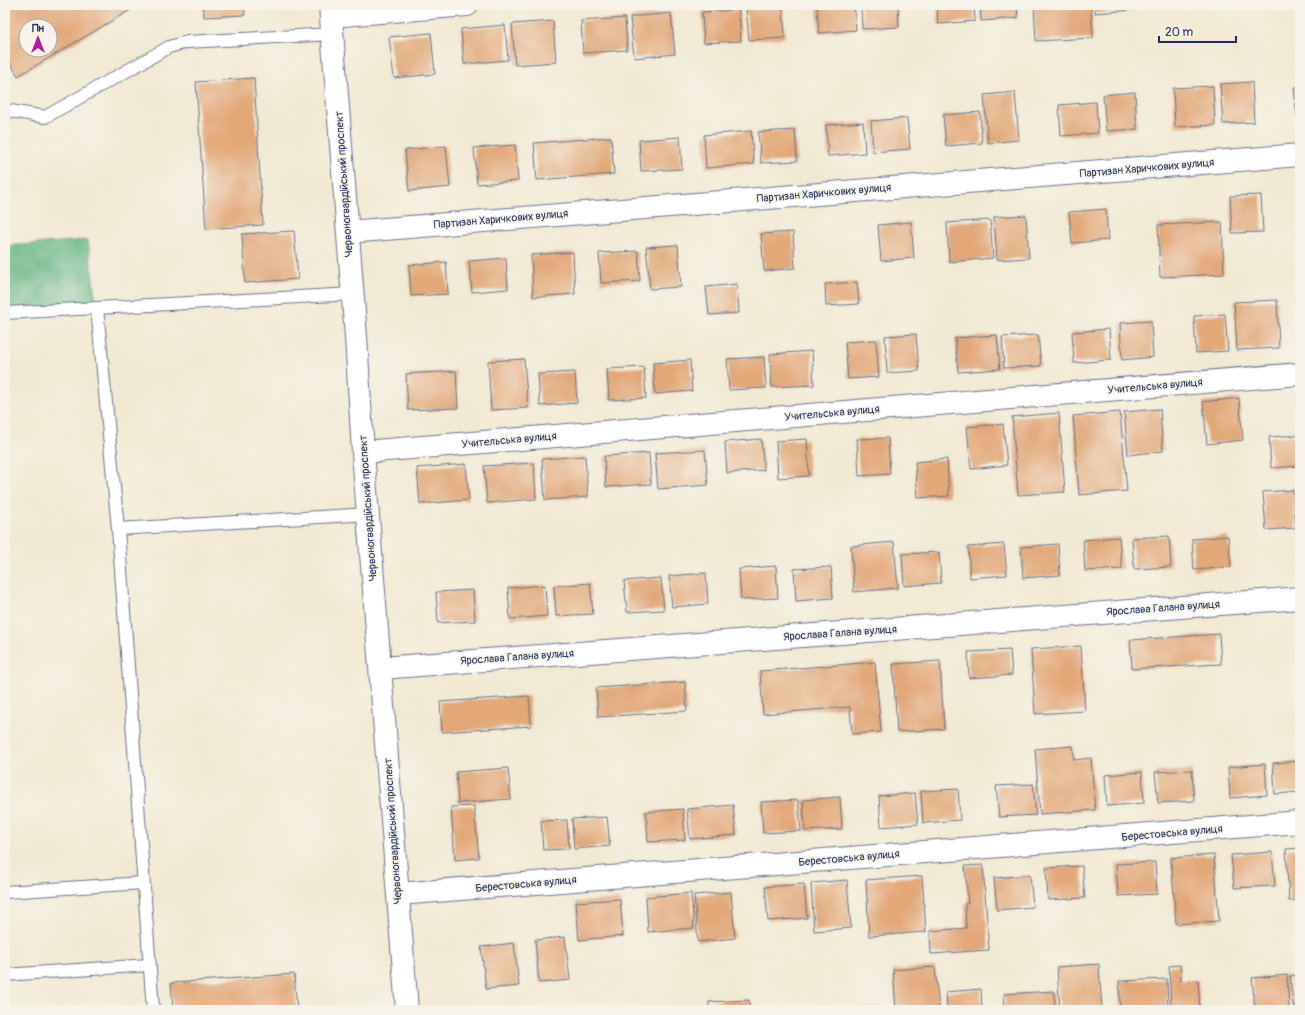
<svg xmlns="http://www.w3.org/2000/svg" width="1305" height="1015" font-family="Pangolin,sans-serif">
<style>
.forest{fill:#64b684;stroke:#407271}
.building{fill:#e2a878;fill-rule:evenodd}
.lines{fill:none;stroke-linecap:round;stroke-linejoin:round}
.service-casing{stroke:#667087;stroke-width:14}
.minor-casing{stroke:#667087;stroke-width:24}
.secondary-casing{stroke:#667087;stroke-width:24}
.service{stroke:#fff;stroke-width:12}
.minor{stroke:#fff;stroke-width:22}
.secondary{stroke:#fff;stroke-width:22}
.labels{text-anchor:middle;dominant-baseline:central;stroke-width:3;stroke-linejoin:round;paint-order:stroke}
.street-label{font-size:11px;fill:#1b2f5e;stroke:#f7f3e8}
</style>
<rect width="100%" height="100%" fill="#f7f3e8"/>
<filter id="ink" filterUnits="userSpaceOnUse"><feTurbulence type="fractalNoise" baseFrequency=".025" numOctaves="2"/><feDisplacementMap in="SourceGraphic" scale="8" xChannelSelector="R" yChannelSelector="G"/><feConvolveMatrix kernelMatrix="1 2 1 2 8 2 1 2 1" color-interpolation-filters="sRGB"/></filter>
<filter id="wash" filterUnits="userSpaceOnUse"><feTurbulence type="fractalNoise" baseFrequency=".012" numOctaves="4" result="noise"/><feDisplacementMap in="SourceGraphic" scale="16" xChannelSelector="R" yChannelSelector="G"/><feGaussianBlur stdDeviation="0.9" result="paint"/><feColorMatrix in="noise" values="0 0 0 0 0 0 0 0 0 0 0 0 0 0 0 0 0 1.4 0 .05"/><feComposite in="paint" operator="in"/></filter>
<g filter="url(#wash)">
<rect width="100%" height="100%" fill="#f2e9d2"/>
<polygon class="forest" points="88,240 96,303 5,309 5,246"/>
<g id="blocks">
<g class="building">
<path d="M5 5H139L18 76 5 54ZM26 26H50V50H26Z"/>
<polygon points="203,5 244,5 245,15 204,17"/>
<polygon points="817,5 854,5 856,30 819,33"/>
<polygon points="861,5 898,5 899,27 862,29"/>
<polygon points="937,5 974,5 975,21 938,24"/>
<polygon points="980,5 1017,5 1018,18 981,21"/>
<polygon points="1034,5 1091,5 1093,38 1036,41"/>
<polygon points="1095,5 1132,5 1132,10 1095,13"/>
<polygon points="783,7 785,38 749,40 746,9"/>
<polygon points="739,10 741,41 704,43 702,12"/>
<polygon points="671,13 675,54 634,58 630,17"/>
<polygon points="625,18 627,50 583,53 581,21"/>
<polygon points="553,21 556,62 515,65 512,24"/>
<polygon points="505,25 508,60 464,64 461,29"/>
<polygon points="431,33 435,74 394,78 389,37"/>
<polygon points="254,78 263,225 206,229 196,82"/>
<polygon points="1252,82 1254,122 1223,124 1220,84"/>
<polygon points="1213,86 1215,125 1175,127 1173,88"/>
<polygon points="1294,87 1300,87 1300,118 1297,118"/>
<polygon points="1015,92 1019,140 988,143 984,95"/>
<polygon points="1135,92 1137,129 1106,131 1103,95"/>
<polygon points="1096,102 1098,133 1061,136 1059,105"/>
<polygon points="980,112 982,143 946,146 943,115"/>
<polygon points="907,118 910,149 873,152 871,121"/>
<polygon points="863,122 865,153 828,156 826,125"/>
<polygon points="795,130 797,161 761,163 758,132"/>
<polygon points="751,131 754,164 706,168 704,135"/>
<polygon points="611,137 614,174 537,180 534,143"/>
<polygon points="680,137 682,169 641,171 639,140"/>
<polygon points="515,145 518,181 477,184 474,148"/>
<polygon points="446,146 450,187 409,191 405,150"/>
<polygon points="1261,195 1263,232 1232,233 1230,196"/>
<polygon points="1106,209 1108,240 1072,243 1069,212"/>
<polygon points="1026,215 1029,258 997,260 994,217"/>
<polygon points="990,220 993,258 949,262 947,223"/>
<polygon points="911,222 914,258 881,261 878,225"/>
<polygon points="1222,222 1224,274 1160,277 1158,225"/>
<polygon points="294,231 298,279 245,283 242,234"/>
<polygon points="793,232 795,268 764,271 761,234"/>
<polygon points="678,245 681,287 650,289 646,247"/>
<polygon points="638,251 640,281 601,283 599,253"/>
<polygon points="573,252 575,294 533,297 531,255"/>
<polygon points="506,258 508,289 472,292 469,261"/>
<polygon points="446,262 448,294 411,296 409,265"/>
<polygon points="857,282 859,304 826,306 825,284"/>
<polygon points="737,284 739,313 709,315 706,287"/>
<polygon points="1277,300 1279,348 1237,350 1234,302"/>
<polygon points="1225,314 1228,351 1196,353 1194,316"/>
<polygon points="1151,321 1153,357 1122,360 1120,323"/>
<polygon points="1109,329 1111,360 1074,363 1072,332"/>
<polygon points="916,334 919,371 887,373 885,336"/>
<polygon points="997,335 1000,369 958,372 955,338"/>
<polygon points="1038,335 1041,366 1004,368 1002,337"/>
<polygon points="876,340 879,377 848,379 845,342"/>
<polygon points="812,351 814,385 772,387 770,354"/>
<polygon points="764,357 766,388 729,390 727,359"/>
<polygon points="524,359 528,408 491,410 488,361"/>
<polygon points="690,360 692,391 655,394 653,363"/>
<polygon points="644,367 646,398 609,400 607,369"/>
<polygon points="456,371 458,408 408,410 406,374"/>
<polygon points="575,372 577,403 540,406 538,374"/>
<polygon points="1239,398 1243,440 1207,444 1203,402"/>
<polygon points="1160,409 1163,451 1128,455 1124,412"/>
<polygon points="1120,412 1127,491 1079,495 1073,416"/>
<polygon points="1059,413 1065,492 1018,495 1012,417"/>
<polygon points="1003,424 1007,465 971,469 967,427"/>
<polygon points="1300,435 1300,466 1271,468 1269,437"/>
<polygon points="888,438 890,474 859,476 857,439"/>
<polygon points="761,439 764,470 727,473 725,442"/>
<polygon points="807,439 809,476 778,478 776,441"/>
<polygon points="705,450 708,485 658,489 655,453"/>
<polygon points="649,453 651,484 606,487 604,456"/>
<polygon points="585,456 588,497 545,500 542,459"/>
<polygon points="947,459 949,496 918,498 915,462"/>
<polygon points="534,463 536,499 487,503 484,466"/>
<polygon points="466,464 469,500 420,504 417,468"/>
<polygon points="1293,490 1296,528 1266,530 1263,492"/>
<polygon points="1169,536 1171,567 1134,569 1132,538"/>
<polygon points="1228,536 1231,567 1194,570 1192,539"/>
<polygon points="1119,537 1122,569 1085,571 1083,540"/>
<polygon points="894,542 898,588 854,592 851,546"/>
<polygon points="1004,544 1007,575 970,578 968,547"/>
<polygon points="1058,544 1060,575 1023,578 1021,547"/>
<polygon points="939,552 941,583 904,586 902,554"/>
<polygon points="776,566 778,598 741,600 739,569"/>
<polygon points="831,567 833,598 796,601 794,569"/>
<polygon points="706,573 708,604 672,607 669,576"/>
<polygon points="661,578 664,610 627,612 624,581"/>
<polygon points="590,583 593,614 556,616 554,586"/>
<polygon points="545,585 547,616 510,619 508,588"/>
<polygon points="473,590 475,621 438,623 436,592"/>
<polygon points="1219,634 1221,664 1132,669 1130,640"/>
<polygon points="1081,646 1085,711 1035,714 1031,649"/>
<polygon points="1010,650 1012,675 969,678 968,652"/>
<polygon points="940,661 944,729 897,732 893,664"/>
<polygon points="875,662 881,732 852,734 850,707 763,714 760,671"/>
<polygon points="685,682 687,711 598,717 596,688"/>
<polygon points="529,696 531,726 442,732 440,702"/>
<polygon points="1073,746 1074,760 1091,758 1095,810 1040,814 1035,749"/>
<polygon points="1300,761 1300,792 1275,794 1273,763"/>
<polygon points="1265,764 1267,795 1230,798 1228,767"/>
<polygon points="508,768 511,799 458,803 456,772"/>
<polygon points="1192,770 1194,801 1158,803 1155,772"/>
<polygon points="1142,772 1144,803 1107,806 1105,775"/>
<polygon points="1033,784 1036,815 999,817 996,786"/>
<polygon points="958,789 960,820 923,823 921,791"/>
<polygon points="915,793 918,824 881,827 879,796"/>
<polygon points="840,797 842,829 805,831 803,800"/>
<polygon points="798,800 801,831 763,833 761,802"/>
<polygon points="733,805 736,835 690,839 687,809"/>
<polygon points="474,806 479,858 455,860 451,807"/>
<polygon points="683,809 685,840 648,842 646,812"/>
<polygon points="607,817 610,846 574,849 572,819"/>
<polygon points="567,820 569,849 543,850 541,821"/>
<polygon points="1300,848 1300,900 1289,901 1286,849"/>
<polygon points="1272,852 1275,886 1234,888 1231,855"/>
<polygon points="1214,855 1219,921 1176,924 1171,858"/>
<polygon points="1155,862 1157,894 1118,896 1116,864"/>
<polygon points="983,865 989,950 931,954 930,931 966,928 965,903 968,903 965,866"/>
<polygon points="1082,866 1085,898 1048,900 1046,868"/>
<polygon points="1030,875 1033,907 997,910 994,878"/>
<polygon points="922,876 926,932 869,936 866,880"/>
<polygon points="847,880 851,928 814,931 811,883"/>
<polygon points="804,884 807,918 768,921 765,887"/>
<polygon points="731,892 735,938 698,942 694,895"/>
<polygon points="691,893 694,928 648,932 646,897"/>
<polygon points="620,899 623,936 579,940 576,902"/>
<polygon points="565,937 570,980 539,983 535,940"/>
<polygon points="514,943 519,986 486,989 481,947"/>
<polygon points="1099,964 1102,1010 1060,1010 1057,967"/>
<polygon points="1180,965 1181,981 1198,980 1200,1010 1171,1010 1169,966"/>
<polygon points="935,967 939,1010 896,1010 893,970"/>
<polygon points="294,974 297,1010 173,1010 171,983"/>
<polygon points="1287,975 1289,1007 1255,1010 1252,978"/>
<polygon points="1300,975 1300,1006 1293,1006 1290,976"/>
<polygon points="1167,979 1168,1010 1120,1010 1119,981"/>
<polygon points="981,989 982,1010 947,1010 946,992"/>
<polygon points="1054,991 1055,1010 1005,1010 1004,994"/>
<polygon points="749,1000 750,1010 709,1010 709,1002"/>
<polygon points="879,1007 879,1010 850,1010 850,1009"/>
</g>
</g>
</g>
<g filter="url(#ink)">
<use href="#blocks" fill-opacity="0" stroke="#667087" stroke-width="1"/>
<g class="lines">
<g class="service-casing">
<g id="service">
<polyline points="5,110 45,117 169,47 187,42 333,34"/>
<polyline points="97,308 118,529 153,1010"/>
<polyline points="5,313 353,294"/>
<polyline points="118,529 369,514"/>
<polyline points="5,892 143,883"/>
<polyline points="5,975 149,965"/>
</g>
</g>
<g class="minor-casing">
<g id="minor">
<polyline points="331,16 467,5"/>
<polyline points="348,232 1300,155"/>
<polyline points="363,452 1300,374"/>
<polyline points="381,668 1300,598"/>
<polyline points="398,894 1300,822"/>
</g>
</g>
<g class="secondary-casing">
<polyline id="secondary" points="330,5 356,337 363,452 407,1010"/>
</g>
<use href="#service" class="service"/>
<use href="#minor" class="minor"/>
<use href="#secondary" class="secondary"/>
</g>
</g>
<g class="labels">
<g class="street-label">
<text transform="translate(1147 168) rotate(-5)">Партизан Харичкових вулиця</text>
<text transform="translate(344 184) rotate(-94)">Червоногвардійський проспект</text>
<text transform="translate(824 193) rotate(-5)">Партизан Харичкових вулиця</text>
<text transform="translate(501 219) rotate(-5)">Партизан Харичкових вулиця</text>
<text transform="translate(1155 386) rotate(-5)">Учительська вулиця</text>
<text transform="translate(832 413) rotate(-5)">Учительська вулиця</text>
<text transform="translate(509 440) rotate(-5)">Учительська вулиця</text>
<text transform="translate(368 508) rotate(-94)">Червоногвардійський проспект</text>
<text transform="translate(1163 608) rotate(-4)">Ярослава Галана вулиця</text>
<text transform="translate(840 633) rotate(-4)">Ярослава Галана вулиця</text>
<text transform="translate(517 657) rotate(-4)">Ярослава Галана вулиця</text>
<text transform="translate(393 831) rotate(-94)">Червоногвардійський проспект</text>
<text transform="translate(1172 833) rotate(-5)">Берестовська вулиця</text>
<text transform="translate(849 858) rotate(-5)">Берестовська вулиця</text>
<text transform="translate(526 884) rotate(-5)">Берестовська вулиця</text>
</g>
</g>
<rect width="1305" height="1015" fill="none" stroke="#f7f3e8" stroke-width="20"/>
<g transform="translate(38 38)"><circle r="19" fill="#f7f3e8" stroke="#9fa5b1"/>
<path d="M0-3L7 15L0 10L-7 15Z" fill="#b5179e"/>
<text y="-6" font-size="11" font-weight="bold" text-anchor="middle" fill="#1b2f5e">Пн</text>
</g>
<path d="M1159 36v6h77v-6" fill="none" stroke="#1b2f5e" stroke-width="2"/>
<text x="1165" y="36" font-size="12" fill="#1b2f5e" stroke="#f7f3e8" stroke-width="3" paint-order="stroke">20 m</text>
</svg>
